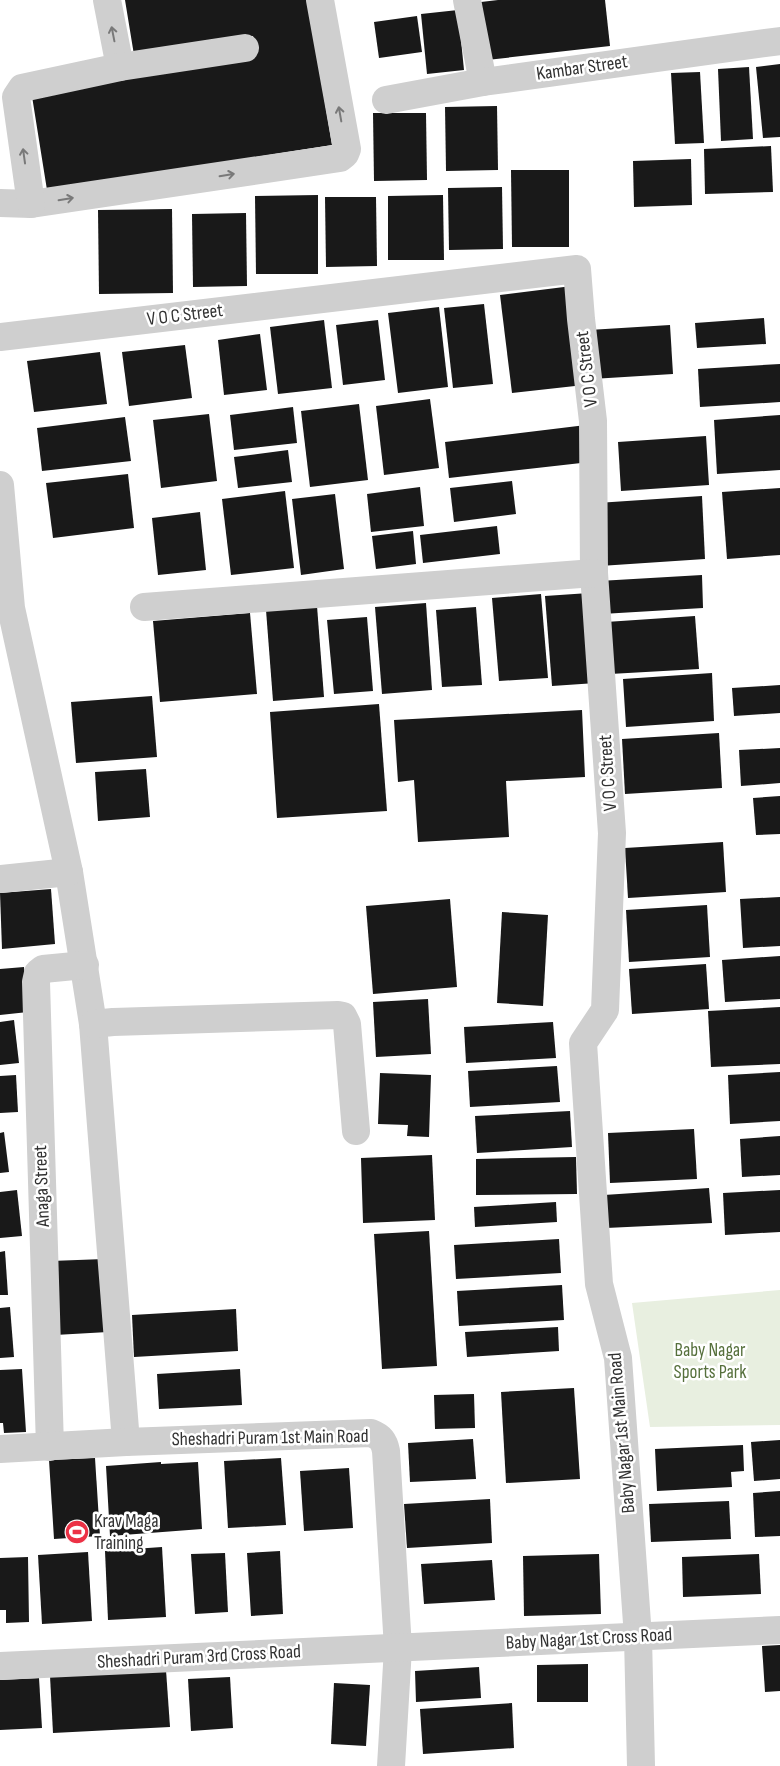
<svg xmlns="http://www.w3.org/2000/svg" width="780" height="1766" font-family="'Sofia Sans Condensed',sans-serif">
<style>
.green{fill:#e8efe0}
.building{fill:#191919}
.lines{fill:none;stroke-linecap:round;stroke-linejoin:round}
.street{stroke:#cfcfcf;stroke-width:28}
.oneway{stroke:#797979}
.labels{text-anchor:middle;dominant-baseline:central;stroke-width:5;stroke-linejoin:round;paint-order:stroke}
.street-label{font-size:19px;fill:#323232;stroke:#fff}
.park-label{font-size:19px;fill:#56703c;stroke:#fff}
.poi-label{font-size:19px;fill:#323232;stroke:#fff;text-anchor:start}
</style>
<rect width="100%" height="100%" fill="#fff"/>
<polygon class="green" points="780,1290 780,1425 650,1427 632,1303"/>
<g class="building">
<polygon points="125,0 308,0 332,145 47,190 31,90 256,53 253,36 134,55"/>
<polygon points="498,0 605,0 610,46 487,60 481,2"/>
<polygon points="458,10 464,70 427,74 421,14"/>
<polygon points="417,16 422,52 379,58 374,22"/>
<polygon points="780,64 780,137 763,138 756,67"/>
<polygon points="749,67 753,139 721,141 718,69"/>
<polygon points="700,72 704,143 675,144 671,73"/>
<polygon points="497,106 498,170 446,171 445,107"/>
<polygon points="373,113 426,113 427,180 374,181"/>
<polygon points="771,146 773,192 705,194 704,149"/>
<polygon points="691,159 692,205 634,207 633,161"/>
<polygon points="511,170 569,170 569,247 512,247"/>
<polygon points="502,187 503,249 449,250 448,188"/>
<polygon points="318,195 318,274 256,274 255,196"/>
<polygon points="443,195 444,260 388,260 388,196"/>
<polygon points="325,197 376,197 377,266 326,267"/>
<polygon points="172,209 173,293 99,294 98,210"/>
<polygon points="246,213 247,286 193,287 192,214"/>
<polygon points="572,286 584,385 512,393 500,295"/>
<polygon points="484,304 493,384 453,388 444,308"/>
<polygon points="439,307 448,387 398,393 388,313"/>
<polygon points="764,318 766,344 697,348 695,323"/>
<polygon points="324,320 332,388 278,394 270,327"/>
<polygon points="378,320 385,380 343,385 336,325"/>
<polygon points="670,325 673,374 592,379 589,330"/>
<polygon points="260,334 267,390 224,395 218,340"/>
<polygon points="185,345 192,398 129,406 122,352"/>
<polygon points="100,352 107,404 34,412 27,361"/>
<polygon points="780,364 780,402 700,407 698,369"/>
<polygon points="430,399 439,468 384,475 376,406"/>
<polygon points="359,404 368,480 310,487 301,411"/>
<polygon points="293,407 297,443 234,450 230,415"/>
<polygon points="209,414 217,481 161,488 153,420"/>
<polygon points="780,415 780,470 717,474 714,420"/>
<polygon points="125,417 131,461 42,471 37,428"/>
<polygon points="586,425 590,462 449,478 445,442"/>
<polygon points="706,436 709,485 621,491 618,442"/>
<polygon points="288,450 292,482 238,488 234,457"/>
<polygon points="128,474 134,528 53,538 46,483"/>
<polygon points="512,481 516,514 454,522 450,488"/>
<polygon points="420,487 424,526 371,532 367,494"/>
<polygon points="780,488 780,555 727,559 722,492"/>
<polygon points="285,491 294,568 231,575 222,499"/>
<polygon points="335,494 344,569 301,575 292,499"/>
<polygon points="702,496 705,559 600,566 597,503"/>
<polygon points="200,512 206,570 158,575 152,518"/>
<polygon points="497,526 500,554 423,563 420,535"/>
<polygon points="413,531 416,564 376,569 372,536"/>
<polygon points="702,575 703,608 602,614 599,581"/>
<polygon points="589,593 596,683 552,686 545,596"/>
<polygon points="541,594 548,678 499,681 492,598"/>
<polygon points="426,603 432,690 382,694 375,607"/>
<polygon points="317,606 324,697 273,701 266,610"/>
<polygon points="476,607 482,685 442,687 436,610"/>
<polygon points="250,613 257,694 160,702 153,621"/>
<polygon points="695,616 699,669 610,674 606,622"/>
<polygon points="367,617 373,691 334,694 327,620"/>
<polygon points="712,673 714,721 626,727 623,679"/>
<polygon points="780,685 780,713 734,716 732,688"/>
<polygon points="152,696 157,757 76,763 71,702"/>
<polygon points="379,704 387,811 277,818 270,712"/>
<polygon points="582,710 585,777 506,781 509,837 418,842 414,780 398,782 394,720"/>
<polygon points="719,733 722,788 625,794 622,739"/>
<polygon points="780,748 780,783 741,786 739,750"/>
<polygon points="146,769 150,817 98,821 95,772"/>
<polygon points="780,796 780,834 756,835 753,798"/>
<polygon points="723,842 726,892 628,898 625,848"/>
<polygon points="51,889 55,944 2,949 0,893"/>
<polygon points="780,897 780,946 743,948 740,899"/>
<polygon points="450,899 457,987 373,994 366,906"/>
<polygon points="707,905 710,957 629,962 626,910"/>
<polygon points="502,912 548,915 543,1006 497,1003"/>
<polygon points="780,956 780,999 725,1002 722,960"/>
<polygon points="706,964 709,1009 632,1014 629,969"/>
<polygon points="24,967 28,1012 0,1015 0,969"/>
<polygon points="428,999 431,1054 376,1057 373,1002"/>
<polygon points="780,1007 780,1064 711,1067 708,1011"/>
<polygon points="14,1020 19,1063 0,1065 0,1022"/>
<polygon points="553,1022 556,1058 466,1063 464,1027"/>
<polygon points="557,1066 560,1102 470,1107 468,1071"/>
<polygon points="780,1072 780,1121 730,1124 728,1075"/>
<polygon points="380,1073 431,1075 429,1137 407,1136 408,1125 378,1124"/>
<polygon points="16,1075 18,1112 0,1113 0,1076"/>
<polygon points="570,1111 572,1147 477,1153 475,1116"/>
<polygon points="694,1129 697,1179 610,1183 608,1133"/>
<polygon points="4,1132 9,1172 0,1173 0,1133"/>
<polygon points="780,1136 780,1175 742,1177 740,1139"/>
<polygon points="432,1155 435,1220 363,1223 361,1158"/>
<polygon points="576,1157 577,1194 476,1195 476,1159"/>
<polygon points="709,1188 712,1223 606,1228 604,1195"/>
<polygon points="17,1190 22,1236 0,1238 0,1192"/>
<polygon points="780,1190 780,1232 725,1235 723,1193"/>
<polygon points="556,1202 557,1222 475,1227 474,1207"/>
<polygon points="429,1231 437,1366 382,1369 374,1234"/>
<polygon points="559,1239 561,1273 456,1279 454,1245"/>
<polygon points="5,1251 8,1295 0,1295 0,1252"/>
<polygon points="104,1259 108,1332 55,1335 51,1261"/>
<polygon points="562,1285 564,1320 459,1326 457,1291"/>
<polygon points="10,1307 14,1357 0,1358 0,1308"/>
<polygon points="236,1309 238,1351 134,1357 132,1315"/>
<polygon points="558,1327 559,1351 467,1357 465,1332"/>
<polygon points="22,1369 26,1432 4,1433 3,1423 0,1423 0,1370"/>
<polygon points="240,1369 242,1405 159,1409 157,1374"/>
<polygon points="574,1388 580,1479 506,1483 501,1392"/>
<polygon points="474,1394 475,1428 435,1429 434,1395"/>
<polygon points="473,1439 476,1479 410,1482 408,1443"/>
<polygon points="780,1440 780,1479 754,1481 751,1442"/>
<polygon points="743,1445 744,1471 731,1472 732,1487 657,1491 655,1449"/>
<polygon points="95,1458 100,1536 54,1539 49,1460"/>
<polygon points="281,1458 286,1525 228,1528 224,1461"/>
<polygon points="161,1462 161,1464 198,1462 202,1529 110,1536 106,1466"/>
<polygon points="349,1468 353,1528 304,1531 300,1471"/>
<polygon points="780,1491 780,1536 755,1537 753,1493"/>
<polygon points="490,1499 492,1543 407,1548 404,1504"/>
<polygon points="729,1501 731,1539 651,1542 649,1504"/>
<polygon points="162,1547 166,1617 108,1620 105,1551"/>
<polygon points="280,1551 283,1614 251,1616 247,1553"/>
<polygon points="88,1552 92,1621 42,1624 38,1555"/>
<polygon points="225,1553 228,1612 195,1614 191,1554"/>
<polygon points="599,1554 601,1614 524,1616 523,1556"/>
<polygon points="759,1554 761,1594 683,1597 682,1557"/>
<polygon points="28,1557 29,1622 6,1623 6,1610 0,1610 0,1558"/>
<polygon points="492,1560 495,1600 424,1604 421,1564"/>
<polygon points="780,1645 780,1691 765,1692 762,1646"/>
<polygon points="588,1664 588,1702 537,1702 537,1665"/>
<polygon points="479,1667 481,1698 416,1702 415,1671"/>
<polygon points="166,1670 170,1727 53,1733 50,1676"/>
<polygon points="230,1677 233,1728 191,1731 188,1679"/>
<polygon points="39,1678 42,1728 0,1730 0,1680"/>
<polygon points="334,1683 370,1685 366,1746 331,1744"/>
<polygon points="512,1703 514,1748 423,1754 420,1709"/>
</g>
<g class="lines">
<g class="street">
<polyline points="107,0 120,67"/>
<polyline points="467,0 483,82"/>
<polyline points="386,100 483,82 780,41"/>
<polyline points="0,203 31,204 340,158 345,154 347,149 320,0"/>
<polyline points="31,204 16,97 22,88 120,67 245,48"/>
<polyline points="0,337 577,269 581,319 593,421 594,573 612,833 605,1010 583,1043 599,1284 618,1358 638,1637 641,1766"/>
<polyline points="0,485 11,608 69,872 93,1024 126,1442"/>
<polyline points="144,607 594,573"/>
<polyline points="0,879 69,872"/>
<polyline points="93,1024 113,1022 338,1015 343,1016 347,1024 356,1131"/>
<polyline points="50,1447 36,982 38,973 43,969 85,965"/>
<path d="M0 1449 126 1442 371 1433C381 1437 384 1441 386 1451L398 1648 391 1766"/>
<polyline points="0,1666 780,1630"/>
</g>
</g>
<defs><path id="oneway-shaft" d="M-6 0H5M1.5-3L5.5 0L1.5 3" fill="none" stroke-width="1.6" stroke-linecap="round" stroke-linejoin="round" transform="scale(1.25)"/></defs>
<g class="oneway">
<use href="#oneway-shaft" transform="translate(113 34) rotate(-101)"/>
<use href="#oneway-shaft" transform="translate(340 114) rotate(-100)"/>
<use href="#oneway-shaft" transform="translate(24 156) rotate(-98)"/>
<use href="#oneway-shaft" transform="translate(227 175) rotate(-9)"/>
<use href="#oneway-shaft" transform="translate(66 199) rotate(-9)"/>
</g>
<defs>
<g id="stadium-disc" transform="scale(1.25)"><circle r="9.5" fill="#ec3145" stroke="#fff"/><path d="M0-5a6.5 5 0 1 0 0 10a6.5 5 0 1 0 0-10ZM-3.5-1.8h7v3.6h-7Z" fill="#fff"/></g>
</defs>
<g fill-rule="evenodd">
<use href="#stadium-disc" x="77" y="1532"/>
</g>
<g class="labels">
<g class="street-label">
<text transform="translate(582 68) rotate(-8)">Kambar Street</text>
<text transform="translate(185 315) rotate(-7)">V O C Street</text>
<text transform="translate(587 369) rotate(-97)">V O C Street</text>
<text transform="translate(608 773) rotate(-94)">V O C Street</text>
<text transform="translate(42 1186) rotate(-92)">Anaga Street</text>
<text transform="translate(622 1433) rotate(-95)">Baby Nagar 1st Main Road</text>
<text transform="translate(270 1438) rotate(-1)">Sheshadri Puram 1st Main Road</text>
<text transform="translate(589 1639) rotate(-3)">Baby Nagar 1st Cross Road</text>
<text transform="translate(199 1657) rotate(-3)">Sheshadri Puram 3rd Cross Road</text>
</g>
<g class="park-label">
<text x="710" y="1350">Baby Nagar<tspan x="710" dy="22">Sports Park</tspan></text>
</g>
<g class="poi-label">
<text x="94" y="1521">Krav Maga<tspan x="94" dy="22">Training</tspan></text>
</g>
</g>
</svg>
